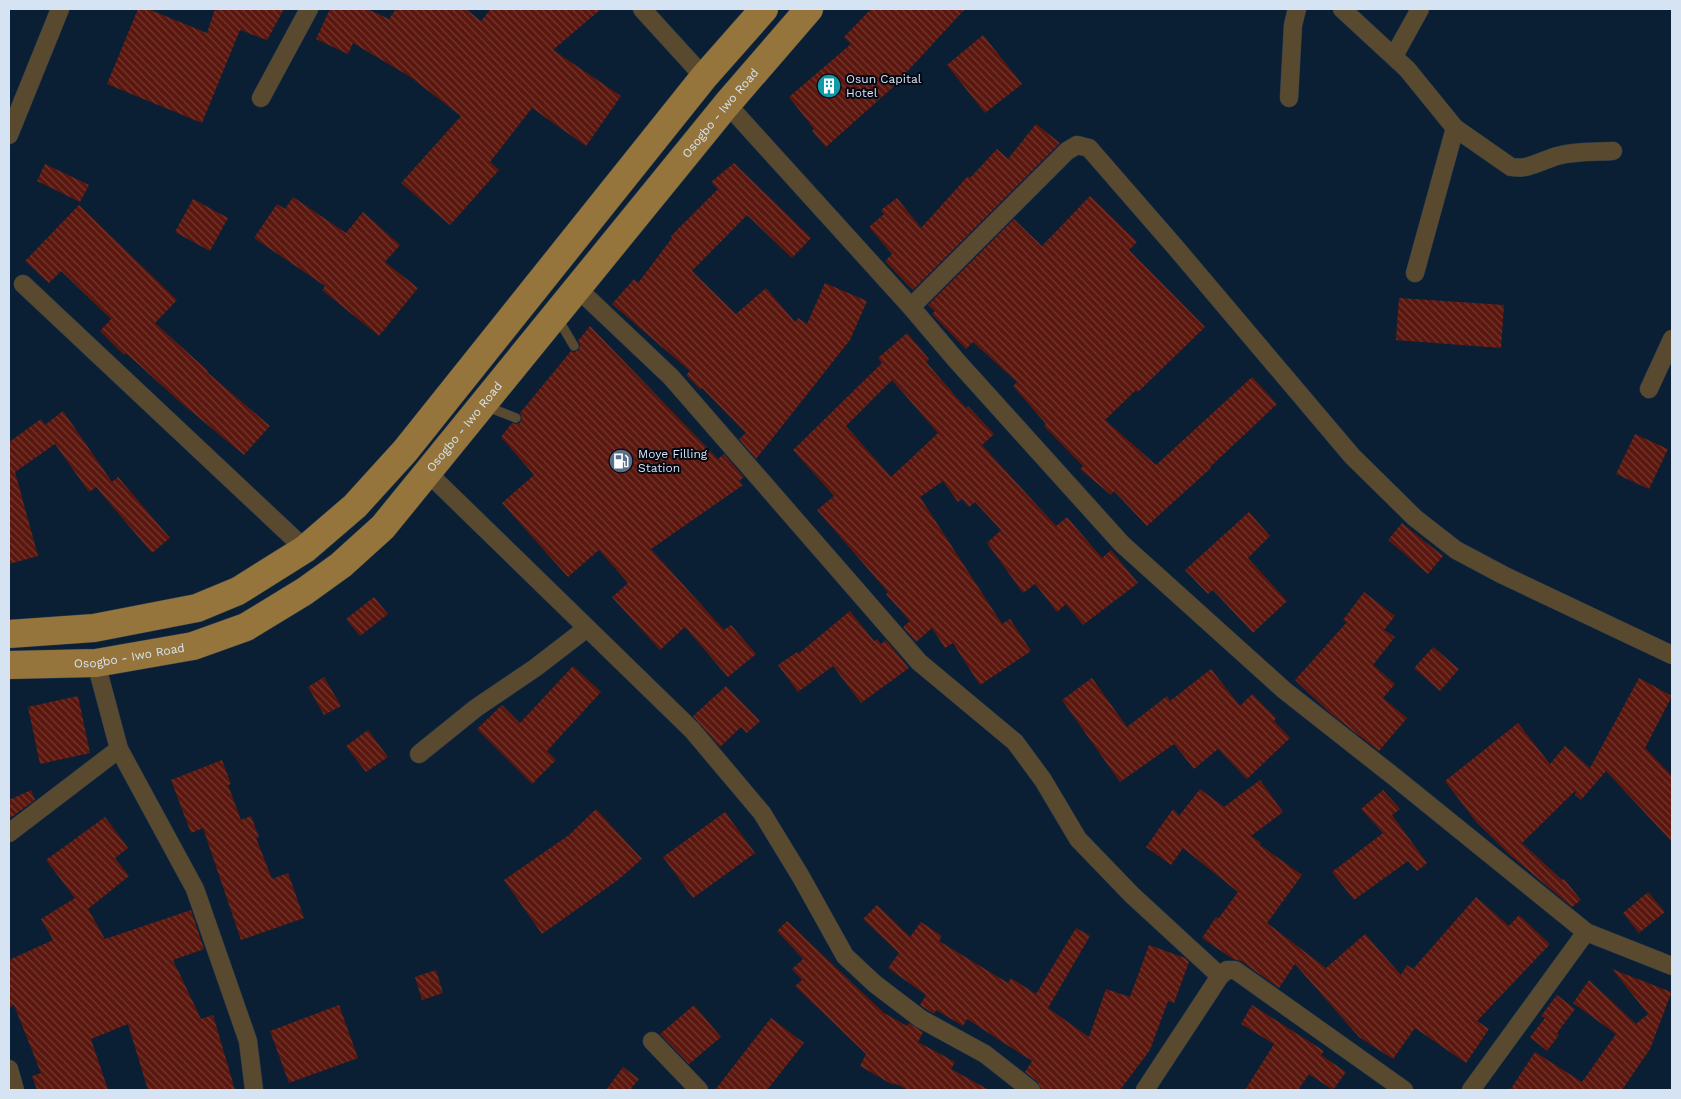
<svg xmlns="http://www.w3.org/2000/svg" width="1681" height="1099" font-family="'Work Sans',sans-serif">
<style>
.building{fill:url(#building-back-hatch);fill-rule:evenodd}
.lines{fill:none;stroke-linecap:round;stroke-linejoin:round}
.service-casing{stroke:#273a4f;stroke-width:10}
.minor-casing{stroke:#273a4f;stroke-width:19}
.primary-casing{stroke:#273a4f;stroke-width:29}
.service{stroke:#594a2f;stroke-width:9}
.minor{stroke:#594a2f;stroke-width:18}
.primary{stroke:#95753b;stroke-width:28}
.labels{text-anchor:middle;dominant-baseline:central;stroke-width:4;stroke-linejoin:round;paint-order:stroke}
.poi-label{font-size:12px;fill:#d6e3f2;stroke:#030812;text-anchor:start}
.street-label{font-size:12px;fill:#d6e3f2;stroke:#030812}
</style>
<defs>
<pattern id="building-back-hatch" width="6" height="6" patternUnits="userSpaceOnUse" patternTransform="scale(1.25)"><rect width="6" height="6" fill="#5b170e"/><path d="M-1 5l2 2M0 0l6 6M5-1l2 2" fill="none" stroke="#723932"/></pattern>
</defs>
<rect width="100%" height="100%" fill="#0a1f34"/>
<g class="building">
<polygon points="138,9 148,9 207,33 215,9 284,9 267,40 240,30 202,123 107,84"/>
<polygon points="330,9 367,9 389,19 396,9 466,9 481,21 491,9 601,9 553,50 621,96 586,146 532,108 490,162 499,170 450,225 401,183 461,116 409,76 353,43 348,54 316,39"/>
<polygon points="871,9 965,9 892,88 826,147 812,131 814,129 789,97 851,44 844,37"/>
<polygon points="983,35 1022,84 985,113 947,65"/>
<polygon points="1036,124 1060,143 913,290 885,261 892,254 869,227 884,214 881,210 897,198 921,228 968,176 970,178 997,149 1008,159"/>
<polygon points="734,163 811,238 792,258 747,215 692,271 736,314 766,288 795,322 798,318 807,324 825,283 867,301 850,340 756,459 739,439 746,433 702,388 700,389 686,375 690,371 612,304 634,279 638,283 672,238 671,236 718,189 711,182"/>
<polygon points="45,164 89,185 80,202 37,181"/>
<polygon points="1090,196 1137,242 1129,250 1205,327 1138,392 1136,390 1105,420 1156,465 1252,377 1277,404 1210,467 1211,468 1147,526 1114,491 1111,495 1080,469 1083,466 1044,426 1046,424 1013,386 1017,382 973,342 966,349 932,314 935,311 928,305 1014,219 1042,246"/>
<polygon points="293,197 346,233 363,212 400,245 385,262 418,288 379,336 322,290 325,286 254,238 277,204 285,209"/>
<polygon points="193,199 228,218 210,251 175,232"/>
<polygon points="79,205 177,300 155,323 208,371 207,372 270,426 244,455 180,402 126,353 124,355 100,331 111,319 61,271 49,283 25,261"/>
<polygon points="1399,298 1504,305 1501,348 1396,340"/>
<polygon points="590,326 718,459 724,454 744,477 739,481 743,485 651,549 724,630 731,625 756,654 728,677 685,627 660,650 612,597 628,583 599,550 568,577 502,503 534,475 501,437 512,423 516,424 520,423 522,418 520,413 571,351 575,352 579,349 580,345 578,341"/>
<path d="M907 333 929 359 926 362 966 408 968 406 994 434 982 445 1056 526 1067 517 1102 558 1111 550 1138 583 1083 625 1066 604 1057 612 1035 584 1023 593 987 543 1001 530 975 502 969 507 962 499 958 502 943 481 920 497 1002 624 1010 619 1031 651 980 685 953 643 945 648 932 628 916 642 903 627 910 621 886 594 888 592 817 510 834 496 793 450 882 363 878 358ZM892 380 938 433 891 477 846 426Z"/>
<polygon points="63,411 112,482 118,477 170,538 152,553 96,487 89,492 55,444 15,472 38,556 9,564 9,442 41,419 45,425"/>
<polygon points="1635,434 1668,449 1649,489 1616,474"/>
<polygon points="1249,512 1270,536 1248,558 1287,601 1253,633 1213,590 1208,594 1185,570"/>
<polygon points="1402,523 1443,556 1428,574 1388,540"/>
<polygon points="1364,592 1395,616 1384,630 1395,637 1373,665 1395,684 1383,698 1407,718 1379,751 1330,713 1295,680 1347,622 1343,620"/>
<polygon points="374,597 388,614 360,636 346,619"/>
<polygon points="850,611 874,641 877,639 881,644 886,640 909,668 861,703 833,666 798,692 778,665 797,652 798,654"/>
<polygon points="1433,647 1459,669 1440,691 1414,668"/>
<polygon points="573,666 601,692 547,751 556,760 532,784 477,729 502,705 520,723"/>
<polygon points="1211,669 1240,706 1252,694 1276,718 1274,721 1290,738 1247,779 1218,749 1194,769 1174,744 1120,782 1062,700 1092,678 1127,727 1167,696 1170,701"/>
<polygon points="324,677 341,706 324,715 308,687"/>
<polygon points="1639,678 1672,696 1645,748 1672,776 1672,842 1606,771 1581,800 1575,795 1576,792 1575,791 1522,843 1562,880 1564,879 1581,900 1572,907 1511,856 1477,823 1445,781 1518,723 1550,764 1565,746 1590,768"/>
<polygon points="726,686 760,721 747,733 741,727 720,747 693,716"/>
<polygon points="78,696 90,753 40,764 28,707"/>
<polygon points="368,730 388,757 366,772 346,746"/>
<polygon points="222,760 231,784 228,785 241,820 251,816 259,837 256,838 272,879 288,873 304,918 241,940 203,828 191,833 171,780"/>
<polygon points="1260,780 1283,812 1251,836 1261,843 1260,845 1302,875 1267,923 1326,968 1365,934 1401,975 1407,965 1413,969 1476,897 1509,926 1519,915 1550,944 1477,1021 1489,1029 1466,1063 1415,1028 1393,1059 1359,1037 1295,964 1279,988 1241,961 1233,959 1202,938 1216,917 1218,919 1238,892 1183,848 1171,865 1146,847 1173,809 1179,816 1200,789 1224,807"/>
<polygon points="31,790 35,800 9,819 9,800"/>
<polygon points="1383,790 1400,809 1392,815 1427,863 1417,871 1408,861 1354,900 1332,872 1383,833 1361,809"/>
<polygon points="596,809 642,859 618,880 542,934 504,880 569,835"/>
<polygon points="725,812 755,853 693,898 663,857"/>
<polygon points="105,817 128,848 115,858 129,876 88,909 105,939 191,910 204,949 173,960 201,1019 213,1015 235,1090 148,1090 128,1024 91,1039 108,1090 37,1090 32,1076 41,1073 14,1005 9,1008 9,960 53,940 41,919 75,898 46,860"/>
<polygon points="1648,892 1665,912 1639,933 1623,913"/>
<polygon points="877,905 910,937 921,922 942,936 939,941 1008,983 1011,978 1036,994 1076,928 1090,936 1048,1008 1089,1037 1106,989 1130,997 1149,945 1185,958 1189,962 1174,1003 1168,1001 1150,1050 1120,1090 1041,1090 1038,1082 1025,1072 1032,1061 967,1019 963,1026 936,1010 934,1014 920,1005 926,995 888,968 899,953 863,919"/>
<polygon points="787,921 884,1013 907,1026 909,1023 923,1032 918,1042 955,1062 951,1069 989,1090 908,1090 894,1083 893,1085 860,1066 866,1054 795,986 802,980 792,969 803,959 777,931"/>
<polygon points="1612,969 1671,992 1672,991 1650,1049 1622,1090 1510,1090 1535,1052 1582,1082 1616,1034 1573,1003 1589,980 1636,1024 1648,1014"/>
<polygon points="436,970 443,993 422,1000 415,977"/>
<polygon points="1557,995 1575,1009 1557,1033 1559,1035 1547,1051 1530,1037 1545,1018 1541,1016"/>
<polygon points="339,1005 358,1058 289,1083 270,1031"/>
<polygon points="694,1005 721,1037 689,1064 660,1034"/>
<polygon points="1252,1005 1324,1051 1321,1055 1346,1072 1333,1090 1309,1074 1298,1090 1245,1090 1274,1044 1241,1024"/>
<polygon points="771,1018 804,1043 767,1090 715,1090"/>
<polygon points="623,1067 639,1079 630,1090 606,1090"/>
</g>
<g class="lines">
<g class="service-casing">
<g id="service">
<polyline points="558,319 574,346"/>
<polyline points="485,406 516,418"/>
</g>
</g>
<g class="minor-casing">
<g id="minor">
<polyline points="642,9 704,77"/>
<path d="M1342 9 1407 69 1455 128 1511 167C1528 170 1540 161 1557 156 1575 151 1594 152 1613 151"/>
<polyline points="1394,56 1420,9"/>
<polyline points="261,98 309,9"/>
<polyline points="1289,98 1293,25 1297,9"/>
<polyline points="727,104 911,307 956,360 1122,544 1284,690 1397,779 1586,932 1672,966"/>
<polyline points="9,135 60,9"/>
<polyline points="1415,273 1455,128"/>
<polyline points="23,284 305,549"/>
<polyline points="577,288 671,377 919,662 1015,742 1043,780 1078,839 1132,895 1220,976"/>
<polyline points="911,307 1067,151 1077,145 1089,148 1176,248 1352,456 1415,518 1456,550 1503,575 1672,655"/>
<polyline points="1649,389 1672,339"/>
<polyline points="428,473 692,730 762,813 801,877 845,956 875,984 921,1019 985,1054 1031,1090"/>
<polyline points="96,663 119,749 195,889 248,1041 254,1090"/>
<polyline points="419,754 476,708 535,668 587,628"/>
<polyline points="9,833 119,749"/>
<polyline points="652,1041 699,1090"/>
<polyline points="9,1069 15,1090"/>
<polyline points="1145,1090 1220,976 1227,970 1235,970 1404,1090"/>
<polyline points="1471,1090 1586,932"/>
</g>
</g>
<g class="primary-casing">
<g id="primary">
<polyline points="9,634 94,628 197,608 238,591 305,549 355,506 405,451 704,77 764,9"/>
<path id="s1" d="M9 665 96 663 193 646 246 627 305 591 341 565 383 527 727 104 809 9"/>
</g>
</g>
<use href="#service" class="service"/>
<use href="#minor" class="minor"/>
<use href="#primary" class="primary"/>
</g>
<defs>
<g id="building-disc" transform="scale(1.25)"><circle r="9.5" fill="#0f9aa8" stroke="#030812"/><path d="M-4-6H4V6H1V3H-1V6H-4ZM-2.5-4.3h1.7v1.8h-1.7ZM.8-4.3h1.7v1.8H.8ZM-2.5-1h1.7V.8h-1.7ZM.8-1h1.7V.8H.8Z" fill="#fff"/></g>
<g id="fuel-disc" transform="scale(1.25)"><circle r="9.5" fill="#5c6f8a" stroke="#030812"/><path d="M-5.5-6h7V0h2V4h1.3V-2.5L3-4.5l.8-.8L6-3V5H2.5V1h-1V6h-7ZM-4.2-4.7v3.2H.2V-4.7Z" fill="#fff"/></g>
</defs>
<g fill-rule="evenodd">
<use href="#building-disc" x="829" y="86"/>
<use href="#fuel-disc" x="621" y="461"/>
</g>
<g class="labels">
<g class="poi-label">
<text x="846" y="79">Osun Capital<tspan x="846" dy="14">Hotel</tspan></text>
<text x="638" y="454">Moye Filling<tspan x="638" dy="14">Station</tspan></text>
</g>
<g class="street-label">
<text stroke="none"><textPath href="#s1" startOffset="946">Osogbo - Iwo Road</textPath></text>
<text stroke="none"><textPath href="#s1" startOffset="541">Osogbo - Iwo Road</textPath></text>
<text stroke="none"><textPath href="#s1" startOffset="121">Osogbo - Iwo Road</textPath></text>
</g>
</g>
<rect width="1681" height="1099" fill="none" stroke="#d6e3f2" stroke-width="20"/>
</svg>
